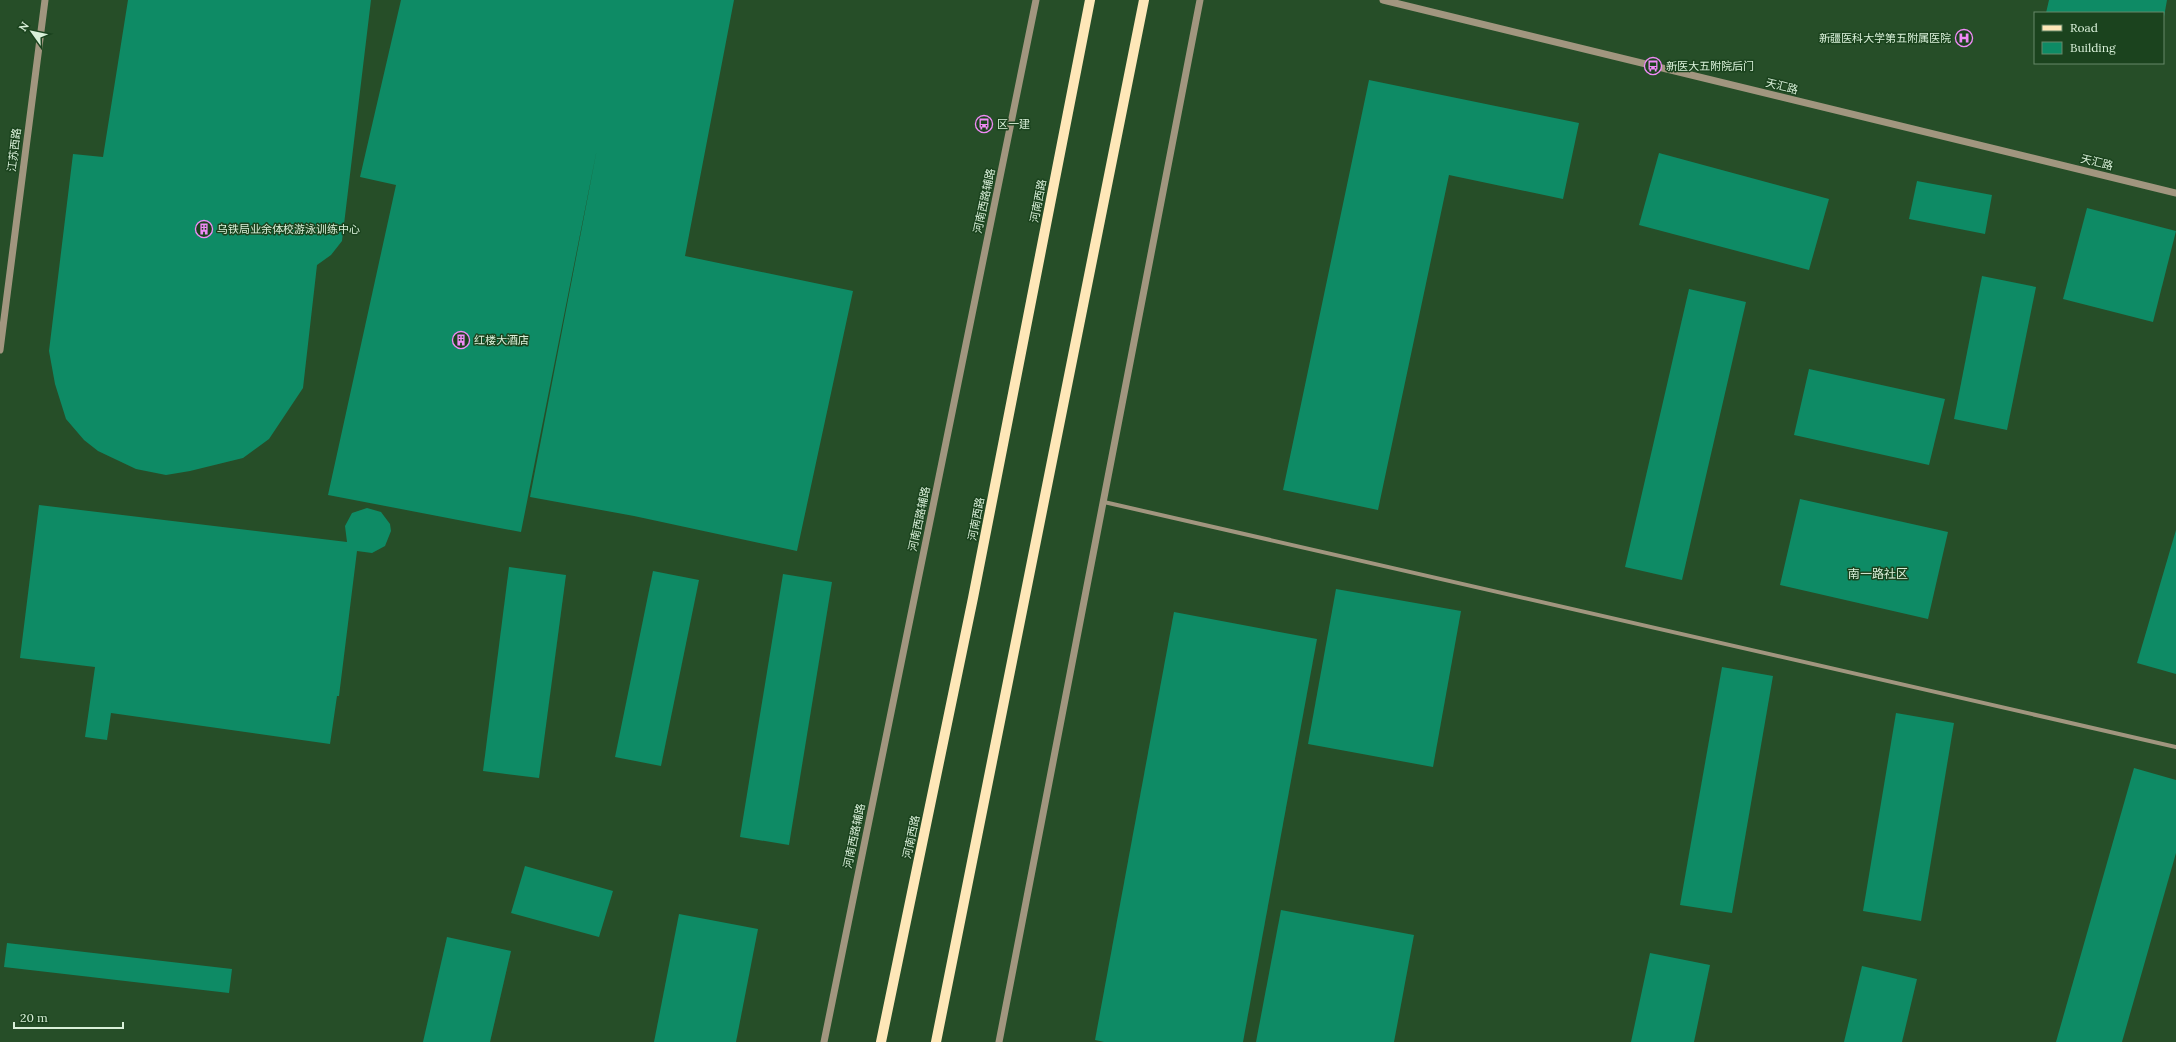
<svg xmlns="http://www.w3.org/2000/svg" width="2176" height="1042" font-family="Lora,'Noto Sans SC',serif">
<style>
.building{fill:#0e8b65}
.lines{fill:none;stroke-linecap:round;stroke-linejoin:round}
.minor{stroke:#a1967f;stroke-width:4}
.tertiary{stroke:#a1967f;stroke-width:7}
.primary{stroke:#fee7b8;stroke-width:10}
.labels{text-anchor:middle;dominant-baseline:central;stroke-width:3;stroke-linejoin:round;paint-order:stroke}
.poi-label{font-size:11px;fill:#d9f0d9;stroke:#1b431e;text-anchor:start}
.street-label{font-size:11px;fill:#d9f0d9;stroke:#1b431e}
.neighbourhood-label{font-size:12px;fill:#d9f0d9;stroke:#1b431e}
</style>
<rect width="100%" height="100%" fill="#264e28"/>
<g class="building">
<polygon points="128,0 371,0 342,241 331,255 317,265 303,388 269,439 243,458 190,471 166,475 136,469 98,451 84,440 66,419 55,384 49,351 73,154 103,157"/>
<polygon points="401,0 734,0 685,256 853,291 797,551 634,516 530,497 597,149 521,532 328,495 396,185 360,177"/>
<polygon points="2049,0 2167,0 2164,17 2163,13 2046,13"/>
<polygon points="1369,80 1579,123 1563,199 1449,175 1378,510 1283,490"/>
<polygon points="1659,153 1829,199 1809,270 1639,225"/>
<polygon points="1917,181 1992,195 1985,234 1909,219"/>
<polygon points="2087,208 2176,231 2153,322 2063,299"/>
<polygon points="1982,276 2036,287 2007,430 1954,419"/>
<polygon points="1689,289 1746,302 1682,580 1625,567"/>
<polygon points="1809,369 1945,399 1929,465 1794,435"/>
<polygon points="1800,499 1948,532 1928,619 1780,585"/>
<polygon points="39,505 347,542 345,526 352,513 367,508 381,512 390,524 391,531 385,546 372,553 357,551 339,696 337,696 330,744 111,713 107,740 85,737 95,667 20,658"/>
<polygon points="2176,530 2176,674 2137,663"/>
<polygon points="509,567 566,575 539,778 483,771"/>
<polygon points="653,571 699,580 661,766 615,757"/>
<polygon points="783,574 832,582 789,845 740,837"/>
<polygon points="1336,589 1461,611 1433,767 1308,744"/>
<polygon points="1174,612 1317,639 1243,1042 1104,1042 1095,1040"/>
<polygon points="1722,667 1773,676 1732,913 1680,905"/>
<polygon points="1896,713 1954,723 1921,921 1863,911"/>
<polygon points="2134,768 2176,780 2176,853 2122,1042 2056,1042"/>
<polygon points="525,866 613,891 599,937 511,913"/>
<polygon points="1281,910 1414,935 1394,1042 1256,1042"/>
<polygon points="679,914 758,929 736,1042 654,1042"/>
<polygon points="447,937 511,951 490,1042 423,1042"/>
<polygon points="7,943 232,969 229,993 4,967"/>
<polygon points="1650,953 1710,965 1694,1042 1631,1042"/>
<polygon points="1862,966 1917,979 1902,1042 1844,1042"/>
</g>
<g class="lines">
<polyline class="minor" points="1104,502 2176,747"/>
<g class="tertiary">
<polyline points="1383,0 2176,193"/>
<polyline points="0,350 45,0"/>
<polyline points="824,1042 1036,0"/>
<polyline points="999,1042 1200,0"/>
</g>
<g class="primary">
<polyline points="881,1042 973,598 1090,0"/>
<polyline points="936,1042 1144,0"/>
</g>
</g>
<defs>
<g id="hospital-ring" transform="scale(0.9)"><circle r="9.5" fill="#1b431e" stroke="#f08bf6" stroke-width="1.5"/><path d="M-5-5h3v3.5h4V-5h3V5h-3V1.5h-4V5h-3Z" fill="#f08bf6"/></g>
<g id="bus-ring" transform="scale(0.9)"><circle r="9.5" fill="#1b431e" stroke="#f08bf6" stroke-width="1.5"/><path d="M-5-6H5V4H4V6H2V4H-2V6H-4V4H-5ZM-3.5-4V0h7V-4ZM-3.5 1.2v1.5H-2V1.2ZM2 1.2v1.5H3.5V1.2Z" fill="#f08bf6"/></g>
<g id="building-ring" transform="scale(0.9)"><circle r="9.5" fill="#1b431e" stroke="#f08bf6" stroke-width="1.5"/><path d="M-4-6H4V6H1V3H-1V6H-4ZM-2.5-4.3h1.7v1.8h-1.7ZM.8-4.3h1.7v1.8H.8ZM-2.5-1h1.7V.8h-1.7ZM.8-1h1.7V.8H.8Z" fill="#f08bf6"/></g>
</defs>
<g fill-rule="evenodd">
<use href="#hospital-ring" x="1964" y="38"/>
<use href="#bus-ring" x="1653" y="66"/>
<use href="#bus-ring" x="984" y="124"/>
<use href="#building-ring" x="204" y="229"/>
<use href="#building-ring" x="461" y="340"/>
</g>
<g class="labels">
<g class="poi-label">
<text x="1951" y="38" text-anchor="end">新疆医科大学第五附属医院</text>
<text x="1666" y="66">新医大五附院后门</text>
<text x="997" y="124">区一建</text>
<text x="217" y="229">乌铁局业余体校游泳训练中心</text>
<text x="474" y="340">红楼大酒店</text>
</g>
<g class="street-label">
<text transform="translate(1782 86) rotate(14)">天汇路</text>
<text transform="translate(14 150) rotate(-83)">江苏西路</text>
<text transform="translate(2097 162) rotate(14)">天汇路</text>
<text transform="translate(984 201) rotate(-78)">河南西路辅路</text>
<text transform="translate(1038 201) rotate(-79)">河南西路</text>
<text transform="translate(919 519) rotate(-78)">河南西路辅路</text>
<text transform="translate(976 519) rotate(-79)">河南西路</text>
<text transform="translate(854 836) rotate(-78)">河南西路辅路</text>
<text transform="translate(911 837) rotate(-78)">河南西路</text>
</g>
<g class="neighbourhood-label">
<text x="1878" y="573">南一路社区</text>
</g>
</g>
<rect x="2034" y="12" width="130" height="52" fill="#1b431e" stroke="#678869"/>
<rect x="2042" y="25" width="20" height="6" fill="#fee7b8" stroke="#678869"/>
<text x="2070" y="32" font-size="12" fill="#d9f0d9">Road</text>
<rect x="2042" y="42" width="20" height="12" fill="#0e8b65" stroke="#678869"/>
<text x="2070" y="52" font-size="12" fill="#d9f0d9">Building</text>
<g transform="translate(32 32) rotate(303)" stroke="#1b431e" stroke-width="3" paint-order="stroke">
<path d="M0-3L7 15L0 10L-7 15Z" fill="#d9f0d9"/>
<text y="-6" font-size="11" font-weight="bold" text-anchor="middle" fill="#d9f0d9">N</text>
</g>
<path d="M14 1022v6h109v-6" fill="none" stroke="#d9f0d9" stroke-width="2"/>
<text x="20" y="1022" font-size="12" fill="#d9f0d9" stroke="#1b431e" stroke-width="3" paint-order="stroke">20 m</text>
</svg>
